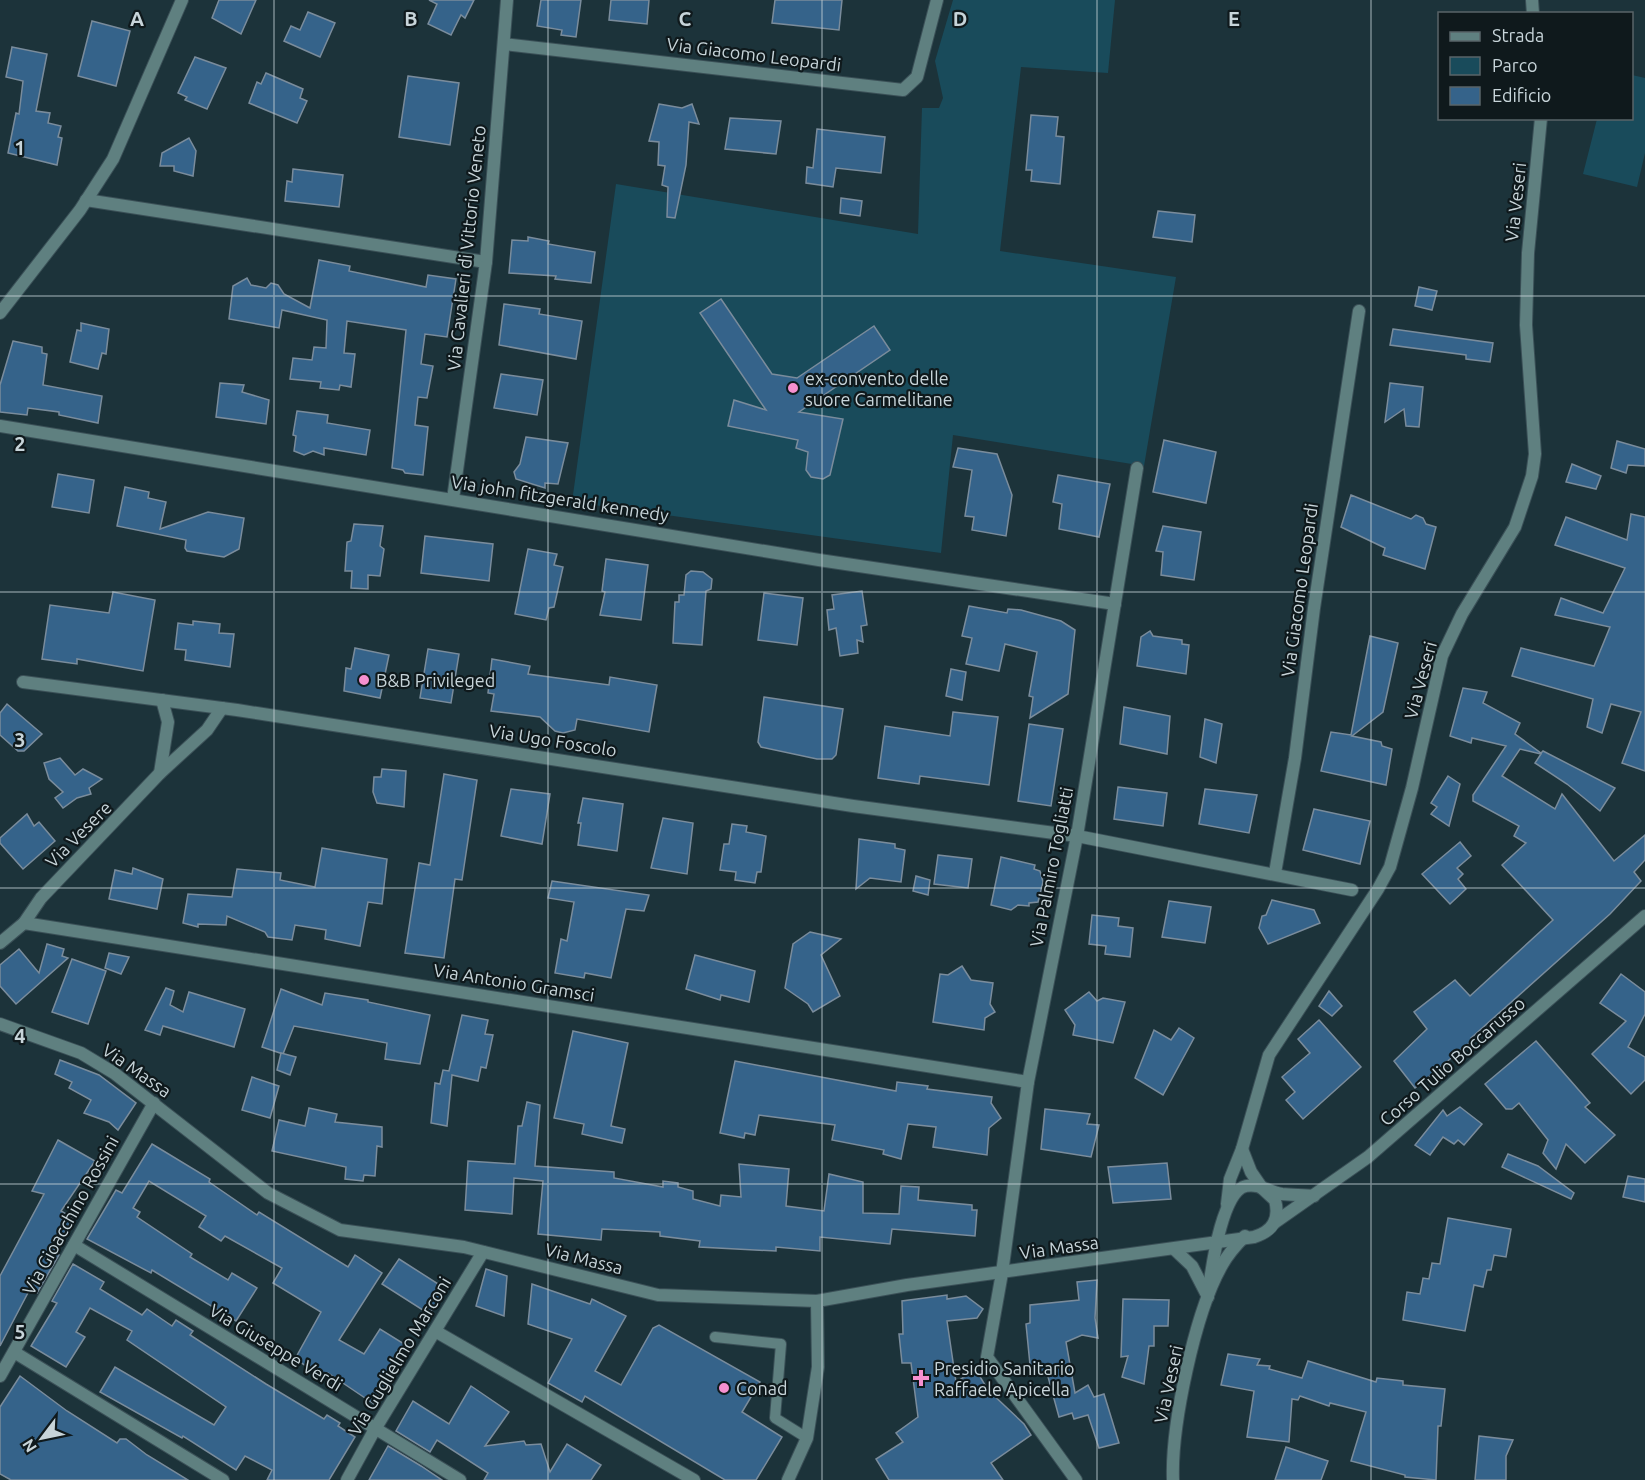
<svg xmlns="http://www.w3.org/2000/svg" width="1645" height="1480" font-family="Ubuntu,sans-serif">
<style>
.green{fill:#194b5b}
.building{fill:#35638a;stroke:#7a8c9c;stroke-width:1.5}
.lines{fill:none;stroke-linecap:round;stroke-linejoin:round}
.service-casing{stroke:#3b5057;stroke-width:12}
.minor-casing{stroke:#3b5057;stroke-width:14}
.tertiary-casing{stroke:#3b5057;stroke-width:14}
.service{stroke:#5f8080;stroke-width:10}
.minor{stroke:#5f8080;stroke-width:12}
.tertiary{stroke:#5f8080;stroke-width:12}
.grid{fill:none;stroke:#c7d4d9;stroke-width:1.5;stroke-opacity:0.55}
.poi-dot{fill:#f690d0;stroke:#0f191c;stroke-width:2}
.labels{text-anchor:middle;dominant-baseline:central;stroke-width:4.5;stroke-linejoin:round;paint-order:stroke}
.street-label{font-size:18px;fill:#c7d4d9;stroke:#0f191c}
.poi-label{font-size:18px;fill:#c7d4d9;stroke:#0f191c;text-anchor:start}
.grid-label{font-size:20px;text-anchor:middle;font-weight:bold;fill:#c7d4d9;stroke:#0f191c;stroke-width:4.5;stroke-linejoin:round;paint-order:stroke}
</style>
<rect width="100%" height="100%" fill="#1c333a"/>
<g class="green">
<polygon points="953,0 1115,0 1108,73 1021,67 1000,251 1176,277 1144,466 953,435 941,553 572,502 616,184 918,234 922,108 939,108 943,98 935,61"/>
<polygon points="1632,75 1645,78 1645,153 1637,187 1583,174 1597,119 1632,118"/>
</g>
<g class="building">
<polygon points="219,0 256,0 241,34 212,18"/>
<polygon points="429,0 474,0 465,18 461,15 451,35 428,24 437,4"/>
<polygon points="541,0 581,0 576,37 561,35 562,30 537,26"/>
<polygon points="611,0 649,0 647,24 609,20"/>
<polygon points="775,0 842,0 839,30 772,23"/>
<polygon points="308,12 335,23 320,57 284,41 291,26 300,30"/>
<polygon points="92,21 130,31 116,86 78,76"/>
<polygon points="12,47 47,54 36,111 50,113 48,123 61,126 58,137 62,138 57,165 8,153 16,113 19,114 23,81 6,77"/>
<polygon points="195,57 226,68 207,109 185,100 187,97 178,93"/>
<polygon points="266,73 303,89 300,98 307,101 297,123 249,103 257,82 261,84"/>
<polygon points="408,76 459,83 450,145 399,137"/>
<polygon points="659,104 682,108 692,104 699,124 689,122 686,165 675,218 667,217 668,187 662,185 665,166 658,165 659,142 649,141"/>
<polygon points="1031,115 1058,117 1056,136 1064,137 1060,184 1031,181 1032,170 1026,170"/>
<polygon points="730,118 781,121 776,154 725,149"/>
<polygon points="817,129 885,137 881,173 836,168 833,187 806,183 807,167 813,168"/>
<polygon points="189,138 196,151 193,176 174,171 174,166 160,166 162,153"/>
<polygon points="293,169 343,175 339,207 285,201 287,181 292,182"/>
<polygon points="841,198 862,201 860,216 840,213"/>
<polygon points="1158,211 1195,215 1192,242 1153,237"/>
<polygon points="528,237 549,241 548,244 595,252 591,283 555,279 556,276 509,273 512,240 528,241"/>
<polygon points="319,260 350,266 349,271 426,287 428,275 456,279 447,337 425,334 421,364 433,366 427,398 418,397 415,425 428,427 423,475 405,473 403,470 392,468 406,330 347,321 344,353 355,354 351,387 340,385 339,390 320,388 321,382 290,379 293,358 312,360 314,347 326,348 327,320 282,310 279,328 229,319 233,286 247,278 251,285 266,288 271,283 278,285 284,294 310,308"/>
<polygon points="1419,287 1437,291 1432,310 1415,306"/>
<polygon points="721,299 772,374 797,378 874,326 890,350 799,412 843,419 830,475 823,479 811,477 806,470 808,452 796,448 798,440 728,426 734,400 766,410 700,313"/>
<polygon points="504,304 540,309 539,314 582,321 576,359 499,345"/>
<polygon points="81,323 109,329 106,354 102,353 98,369 70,362 77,330 81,331"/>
<polygon points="1393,329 1493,343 1490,362 1466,359 1466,355 1390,345"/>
<polygon points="13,341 42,347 42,353 47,354 43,385 102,396 98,423 59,415 59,412 28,408 27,415 0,412 0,385"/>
<polygon points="501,374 543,380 537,415 494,408"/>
<polygon points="220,383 244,385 242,392 269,400 266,424 216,417"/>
<polygon points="1390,383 1423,387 1419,427 1406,426 1404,409 1385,422"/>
<polygon points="297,411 328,415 327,423 370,430 366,455 324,448 324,455 313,451 304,455 294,451 296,436 293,435"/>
<polygon points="526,437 568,443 558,484 545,483 545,488 516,479 514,472 520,464"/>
<polygon points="1164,440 1216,452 1206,503 1153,492"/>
<polygon points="1617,441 1645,449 1645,466 1628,465 1626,473 1611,468"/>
<polygon points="958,448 997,454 1012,495 1006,536 972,530 974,517 965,516 972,470 953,467"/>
<polygon points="1572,464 1601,476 1596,489 1566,482"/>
<polygon points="58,474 94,480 89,513 52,507"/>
<polygon points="1058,475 1110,484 1099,537 1059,529 1062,504 1053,502"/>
<polygon points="125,487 149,492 148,498 166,502 160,529 208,512 244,518 239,549 224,557 187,551 185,548 186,540 117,526"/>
<polygon points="1351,495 1411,519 1416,515 1423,518 1426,524 1436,527 1425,569 1383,555 1385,548 1341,527"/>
<polygon points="1631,514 1645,517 1645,771 1622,763 1641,712 1611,704 1602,733 1587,727 1593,699 1512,676 1521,648 1594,666 1610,627 1555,615 1561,598 1603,613 1625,568 1555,545 1566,517 1627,540"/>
<polygon points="354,524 383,526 380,546 384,549 380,576 368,575 368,589 351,588 352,571 345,571 347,542 351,541"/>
<polygon points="1163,526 1201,532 1194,580 1161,575 1163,552 1156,551"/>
<polygon points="425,536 493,544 489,581 421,573"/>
<polygon points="528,549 557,554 554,565 563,567 554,607 549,608 546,620 515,614"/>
<polygon points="606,559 648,565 641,620 600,615 605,592 602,591"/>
<polygon points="691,571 703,572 712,579 711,589 706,591 702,645 673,643 675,602 679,602 679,595 684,595 686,575"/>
<polygon points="862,591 867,625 861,626 863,642 857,640 858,653 840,656 836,628 829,630 827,610 834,609 832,595"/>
<polygon points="113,592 155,600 143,671 77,659 77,664 42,659 50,605 109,613"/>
<polygon points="764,593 803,598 797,645 758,640"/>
<polygon points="969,606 1007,613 1008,609 1021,610 1061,621 1075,630 1068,694 1030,718 1033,697 1029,696 1037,652 1005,644 999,671 966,664 972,638 962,636"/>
<polygon points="193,621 220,624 219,633 234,634 230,667 185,660 186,650 175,649 178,623 193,625"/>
<polygon points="1150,631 1153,636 1182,640 1182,644 1189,645 1186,674 1137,666 1141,637"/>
<polygon points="1370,636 1398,643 1383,712 1352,736 1381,742 1382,746 1392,749 1386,785 1321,771 1331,732 1351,735"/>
<polygon points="355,648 389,655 380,698 344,691 346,668 351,669"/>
<polygon points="428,649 459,654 451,703 420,698"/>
<polygon points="492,659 530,666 528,674 609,685 610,677 657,685 649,732 577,719 575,730 563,733 555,731 540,717 491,711 494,694 488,693"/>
<polygon points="951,669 966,672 962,700 946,696"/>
<polygon points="1463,688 1487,692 1483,703 1520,723 1515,734 1541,753 1543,751 1615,788 1600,811 1567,784 1535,763 1541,754 1520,749 1502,776 1555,809 1562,794 1614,861 1645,835 1645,860 1634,872 1641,881 1610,914 1471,1038 1473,1040 1415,1088 1394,1061 1427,1029 1414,1012 1455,980 1470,996 1553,920 1502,865 1526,843 1514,836 1519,826 1473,801 1473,795 1506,746 1472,738 1471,743 1450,736"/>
<polygon points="764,697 843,709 836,755 832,759 817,759 761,747 758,742"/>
<polygon points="7,704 42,734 24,751 18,751 0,735 0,713"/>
<polygon points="1124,707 1170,716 1167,754 1120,744"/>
<polygon points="953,712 998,717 989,785 920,776 919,784 878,778 885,726 950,736"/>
<polygon points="1205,719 1222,724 1216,763 1200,757"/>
<polygon points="1029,724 1063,729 1051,806 1018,801"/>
<polygon points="60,758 75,775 83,769 102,779 89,788 91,794 77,798 63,808 55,798 63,792 49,779 44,763"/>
<polygon points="382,769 406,771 404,807 377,803 373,792 374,777 381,777"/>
<polygon points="444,774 477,780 462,880 455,879 444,958 405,953 419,863 430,865"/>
<polygon points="1448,776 1460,784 1449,826 1431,814 1437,807 1431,803"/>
<polygon points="1118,787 1167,793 1163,826 1114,819"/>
<polygon points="511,789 550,794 542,844 501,836"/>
<polygon points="1205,789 1257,795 1249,833 1199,824"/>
<polygon points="583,798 623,804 617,851 578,845 581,823 578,823"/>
<polygon points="1314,809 1370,821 1360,864 1303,850"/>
<polygon points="27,814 34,826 39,822 55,841 23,869 0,843 0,838"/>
<polygon points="663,818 693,823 687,874 651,868"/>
<polygon points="732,824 747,826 746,832 766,836 761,872 757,872 755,883 735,880 736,872 720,870 724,844 729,844"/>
<polygon points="859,839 895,844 895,848 905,850 901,882 870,878 856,889"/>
<polygon points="1460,842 1471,856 1457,868 1463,874 1458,879 1466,889 1450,904 1422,874"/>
<polygon points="322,848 387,859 382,904 368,902 360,946 325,939 326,930 295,925 292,940 268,937 265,932 227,916 226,925 198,924 198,927 183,923 188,894 232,897 237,869 281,873 280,880 315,887"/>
<polygon points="938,855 972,859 968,888 934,884"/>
<polygon points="1001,857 1035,865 1034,869 1040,871 1043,882 1038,902 1029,903 1029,906 1018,905 1011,910 991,905"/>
<polygon points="133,868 163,879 157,909 109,899 115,870 132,874"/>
<polygon points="916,876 930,880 928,895 913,891"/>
<polygon points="552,881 649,895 644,911 626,909 611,978 585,973 584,978 555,973 561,939 567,941 574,902 548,898"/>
<polygon points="1272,900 1314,910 1320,923 1268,944 1259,928 1262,916 1266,915"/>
<polygon points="1169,901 1211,907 1205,943 1162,937"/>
<polygon points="1092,915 1119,918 1118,926 1133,928 1130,957 1105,954 1106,946 1089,944"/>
<polygon points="810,932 841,939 821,955 840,996 813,1012 808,1004 785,988 793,944"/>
<polygon points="47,944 64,949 62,956 68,958 16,1004 0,986 0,965 19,949 39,973"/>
<polygon points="109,953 129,957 121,974 105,968"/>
<polygon points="695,955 755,971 749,1002 721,995 720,1000 686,989"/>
<polygon points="72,959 106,971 88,1024 52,1012"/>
<polygon points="962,966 971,980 993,983 990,1004 995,1012 985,1018 984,1030 933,1022 940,974 948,975"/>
<polygon points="1621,974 1645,992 1645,1014 1628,1047 1645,1057 1645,1080 1631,1094 1592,1054 1626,1021 1600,1003"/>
<polygon points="166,988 174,991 170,1005 183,1012 189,992 245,1009 234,1047 163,1026 160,1035 145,1030"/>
<polygon points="281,989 322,1005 325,993 368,1000 368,1002 430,1015 420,1064 385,1059 387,1043 294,1026 283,1054 262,1047"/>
<polygon points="1329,991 1342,1006 1332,1016 1319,1006"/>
<polygon points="1089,992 1097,1001 1103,998 1125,1002 1113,1043 1073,1035 1075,1025 1065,1010"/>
<polygon points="462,1015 488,1020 485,1034 493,1035 486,1068 481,1067 478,1081 452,1075 447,1126 431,1123 435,1083 440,1084 443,1070 449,1071"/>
<polygon points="1319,1020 1361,1067 1303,1119 1286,1100 1295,1092 1282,1077 1310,1053 1298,1039"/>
<polygon points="1179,1028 1194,1038 1163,1095 1135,1078 1154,1030 1171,1040"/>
<polygon points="573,1031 628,1043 611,1126 625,1129 622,1143 582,1134 584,1124 554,1118"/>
<polygon points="1536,1041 1590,1103 1585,1107 1615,1135 1585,1163 1566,1144 1556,1169 1543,1153 1548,1140 1519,1103 1512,1109 1506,1109 1485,1084"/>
<polygon points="281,1053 296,1057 290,1075 277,1070"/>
<polygon points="60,1060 99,1075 136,1103 118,1130 109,1122 84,1113 91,1100 69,1088 72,1082 55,1074"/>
<polygon points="735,1061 896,1091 897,1082 928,1086 927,1089 992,1097 991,1103 1001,1118 989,1128 987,1155 933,1147 936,1127 908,1124 901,1159 883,1154 884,1150 832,1140 835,1125 759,1115 755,1135 745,1133 744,1138 720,1133"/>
<polygon points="252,1077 279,1086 270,1118 242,1110"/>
<polygon points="527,1102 540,1105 535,1166 614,1172 614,1178 663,1187 663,1181 678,1183 678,1187 693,1191 693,1199 720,1206 721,1195 741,1197 739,1164 789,1169 786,1206 824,1211 829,1174 863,1182 863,1213 899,1214 901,1186 919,1187 918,1200 972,1205 972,1210 977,1210 975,1236 892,1229 890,1244 820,1237 820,1251 776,1247 776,1251 699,1247 700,1241 660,1236 660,1232 602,1229 601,1240 538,1234 543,1181 514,1178 512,1214 465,1210 468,1161 515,1164 518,1126 522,1126"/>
<polygon points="1460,1107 1482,1124 1464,1145 1458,1140 1454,1144 1443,1137 1430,1155 1415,1145 1443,1110 1447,1116"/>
<polygon points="309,1108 337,1114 335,1122 382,1127 382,1147 377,1146 375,1176 364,1175 363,1181 345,1179 346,1167 272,1151 279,1120 305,1126"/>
<polygon points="1045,1109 1090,1114 1087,1124 1099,1125 1091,1157 1041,1149"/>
<polygon points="58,1140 95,1161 61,1211 73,1218 54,1252 59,1255 37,1293 30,1289 0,1346 0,1276 44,1194 32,1191"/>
<polygon points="152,1144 210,1179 209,1182 257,1215 259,1212 348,1267 355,1255 382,1273 339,1340 364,1354 380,1329 409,1347 374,1404 328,1373 325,1378 295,1359 321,1312 273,1283 282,1268 225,1236 221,1241 199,1227 206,1216 149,1181 133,1208 140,1212 137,1217 192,1254 190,1257 228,1280 232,1273 257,1288 236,1321 152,1270 151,1273 87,1239 116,1190 122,1193"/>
<polygon points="1508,1154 1538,1166 1574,1193 1571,1199 1502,1167"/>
<polygon points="1167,1163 1171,1199 1113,1203 1108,1167"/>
<polygon points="1628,1176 1645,1179 1645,1202 1623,1197"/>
<polygon points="1448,1218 1511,1229 1506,1257 1494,1255 1491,1270 1487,1270 1483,1287 1474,1285 1465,1331 1403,1320 1407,1292 1420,1294 1423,1278 1429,1279 1432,1263 1440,1264"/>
<polygon points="399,1259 446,1289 429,1314 382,1284"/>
<polygon points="73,1264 104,1282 100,1289 142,1315 147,1309 172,1326 176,1320 193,1331 190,1335 266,1384 324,1419 327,1415 340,1423 338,1426 355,1437 329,1480 267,1480 272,1470 245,1456 236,1470 183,1436 182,1438 100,1392 115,1367 214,1425 226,1407 127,1340 132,1331 90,1308 76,1332 85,1337 66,1367 31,1346 57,1303 52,1301"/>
<polygon points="486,1269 507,1276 504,1316 476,1306"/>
<polygon points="1097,1280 1095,1318 1098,1338 1082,1335 1066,1342 1075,1393 1088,1385 1094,1397 1104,1394 1119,1443 1099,1448 1088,1415 1074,1419 1072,1413 1059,1417 1047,1373 1031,1375 1026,1324 1030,1323 1030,1305 1079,1300 1077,1282"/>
<polygon points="532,1284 590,1304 592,1299 626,1316 595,1371 621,1385 653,1328 659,1325 760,1382 742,1412 782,1437 756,1480 725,1480 585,1396 582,1402 548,1383 572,1339 528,1324"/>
<polygon points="947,1295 947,1299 966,1296 983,1309 977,1318 947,1321 956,1382 976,1370 988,1390 1024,1424 1031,1435 991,1463 1003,1480 889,1480 876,1459 903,1442 896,1433 918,1417 911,1363 902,1363 899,1334 903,1334 902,1301"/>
<polygon points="1123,1299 1169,1300 1168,1326 1154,1326 1154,1346 1149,1346 1144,1384 1122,1377 1128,1356 1121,1357"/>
<polygon points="1228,1354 1260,1359 1257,1365 1270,1366 1269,1369 1302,1378 1308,1361 1376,1382 1377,1378 1403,1381 1403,1385 1445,1389 1441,1426 1438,1426 1436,1480 1405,1477 1405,1475 1351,1461 1366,1412 1330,1403 1329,1406 1300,1396 1298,1400 1292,1399 1289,1442 1247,1437 1254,1391 1221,1385"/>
<polygon points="20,1376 67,1411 117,1443 120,1439 126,1439 147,1455 188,1480 11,1480 0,1474 0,1407"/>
<polygon points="471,1386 509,1412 485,1446 524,1441 526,1445 541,1444 550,1472 567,1444 601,1465 591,1480 484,1480 488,1473 437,1440 430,1452 396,1431 413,1401 449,1424"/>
<polygon points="1479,1436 1513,1440 1506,1456 1506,1480 1475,1480"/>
<polygon points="388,1446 421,1466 442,1480 369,1480"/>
<polygon points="1286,1447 1328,1461 1321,1480 1275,1480"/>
</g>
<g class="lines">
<g class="service-casing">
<polyline id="service" points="715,1337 781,1344 775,1418 807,1438"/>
</g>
<g class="minor-casing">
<g id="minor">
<polyline points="1532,0 1533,14"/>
<polyline points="504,44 903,90 917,77 937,0"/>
<polyline points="86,200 486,262"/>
<polyline points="0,313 80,210 113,159 182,0"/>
<polyline points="0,426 819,560 1115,604"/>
<polyline points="453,499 486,262 507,0"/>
<polyline points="23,682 237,710 853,806 1077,836 1352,890"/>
<polyline points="160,773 168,722 162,700"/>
<polyline points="1275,873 1295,758 1314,608 1359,311"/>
<polyline points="24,923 41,898 160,773 207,730 222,708"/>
<polyline points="0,943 24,923 1028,1082"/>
<polyline points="1242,1149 1251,1172 1262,1188"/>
<polyline points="1227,1204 1230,1179 1242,1149 1269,1055 1378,889 1390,867 1412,788 1442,656 1462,614 1515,527 1532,476 1535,454 1526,325 1528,253 1541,118"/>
<polyline points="74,1245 460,1480"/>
<polyline points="435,1331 694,1480"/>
<polyline points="14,1352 223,1480"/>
<polyline points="0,1376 154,1103"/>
<polyline points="347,1480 375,1429 483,1252"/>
<polyline points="788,1480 807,1438 818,1367 817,1301"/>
<polyline points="1076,1480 987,1357 1002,1273 1028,1082 1077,836 1137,468"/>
</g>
</g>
<g class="tertiary-casing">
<g id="tertiary">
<path d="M0 1024 81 1053 114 1073 268 1193 340 1230 464 1247 658 1295 817 1301 907 1285 1254 1237C1273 1231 1280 1219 1275 1200L1262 1188"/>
<polyline points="1274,1223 1368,1157 1645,916"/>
<polyline points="1174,1249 1192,1266 1208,1297"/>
<path d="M1210 1281C1213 1260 1223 1191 1246 1186 1259 1183 1269 1192 1282 1194 1292 1195 1303 1195 1314 1196"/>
<path d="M1173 1480C1171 1426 1195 1312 1222 1265 1228 1254 1236 1245 1245 1236"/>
</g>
</g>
<use href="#service" class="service"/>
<use href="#minor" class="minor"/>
<use href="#tertiary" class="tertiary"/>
</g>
<path class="grid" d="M274 0V1480M548 0V1480M822 0V1480M1097 0V1480M1371 0V1480M0 296H1645M0 592H1645M0 888H1645M0 1184H1645"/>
<g class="poi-dot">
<circle cx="793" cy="388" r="6"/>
<circle cx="364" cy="680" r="6"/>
<path d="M918 1369h6v6h6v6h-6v6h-6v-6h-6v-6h6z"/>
<circle cx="724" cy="1388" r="6"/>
</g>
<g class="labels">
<g class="street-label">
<text transform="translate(754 54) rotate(7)">Via Giacomo Leopardi</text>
<text transform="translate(1515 202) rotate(-84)">Via Veseri</text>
<text transform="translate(466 248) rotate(-84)">Via Cavalieri di Vittorio Veneto</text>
<text transform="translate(560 498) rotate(9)">Via john fitzgerald kennedy</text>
<text transform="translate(1299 590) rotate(-82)">Via Giacomo Leopardi</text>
<text transform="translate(1420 680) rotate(-75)">Via Veseri</text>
<text transform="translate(553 740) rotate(9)">Via Ugo Foscolo</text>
<text transform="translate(78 834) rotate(-45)">Via Vesere</text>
<text transform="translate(1051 867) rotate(-79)">Via Palmiro Togliatti</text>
<text transform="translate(514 982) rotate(9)">Via Antonio Gramsci</text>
<text transform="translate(1452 1061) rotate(-41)">Corso Tulio Boccarusso</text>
<text transform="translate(137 1070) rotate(35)">Via Massa</text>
<text transform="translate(70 1215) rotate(-61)">Via Gioacchino Rossini</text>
<text transform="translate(1059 1247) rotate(-8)">Via Massa</text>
<text transform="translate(584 1258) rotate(14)">Via Massa</text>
<text transform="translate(276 1347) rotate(31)">Via Giuseppe Verdi</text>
<text transform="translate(399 1356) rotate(-59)">Via Guglielmo Marconi</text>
<text transform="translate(1168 1384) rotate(-78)">Via Veseri</text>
</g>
<g class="poi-label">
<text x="805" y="378">ex-convento delle<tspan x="805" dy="21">suore Carmelitane</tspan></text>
<text x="376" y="680">B&amp;B Privileged</text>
<text x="934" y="1368">Presidio Sanitario<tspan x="934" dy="21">Raffaele Apicella</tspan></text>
<text x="736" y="1388">Conad</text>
</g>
</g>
<g class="grid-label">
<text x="137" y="26">A</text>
<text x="411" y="26">B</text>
<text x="685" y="26">C</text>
<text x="960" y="26">D</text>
<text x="1234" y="26">E</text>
<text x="20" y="155">1</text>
<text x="20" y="451">2</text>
<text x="20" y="747">3</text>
<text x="20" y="1043">4</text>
<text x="20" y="1339">5</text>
</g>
<rect x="1438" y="12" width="195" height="108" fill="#0f191c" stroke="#596468" stroke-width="1.5"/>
<rect x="1450" y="32" width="30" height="9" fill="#5f8080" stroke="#596468" stroke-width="1.5"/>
<text x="1492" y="42" font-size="18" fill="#c7d4d9">Strada</text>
<rect x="1450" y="57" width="30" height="18" fill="#194b5b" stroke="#596468" stroke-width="1.5"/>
<text x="1492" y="72" font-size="18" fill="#c7d4d9">Parco</text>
<rect x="1450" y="87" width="30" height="18" fill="#35638a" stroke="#596468" stroke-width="1.5"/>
<text x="1492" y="102" font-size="18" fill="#c7d4d9">Edificio</text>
<g transform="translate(42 1438) rotate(238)" stroke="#0f191c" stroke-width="4.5" paint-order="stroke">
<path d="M0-4.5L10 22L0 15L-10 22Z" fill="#c7d4d9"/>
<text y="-9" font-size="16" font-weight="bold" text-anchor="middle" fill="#c7d4d9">N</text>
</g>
</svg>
